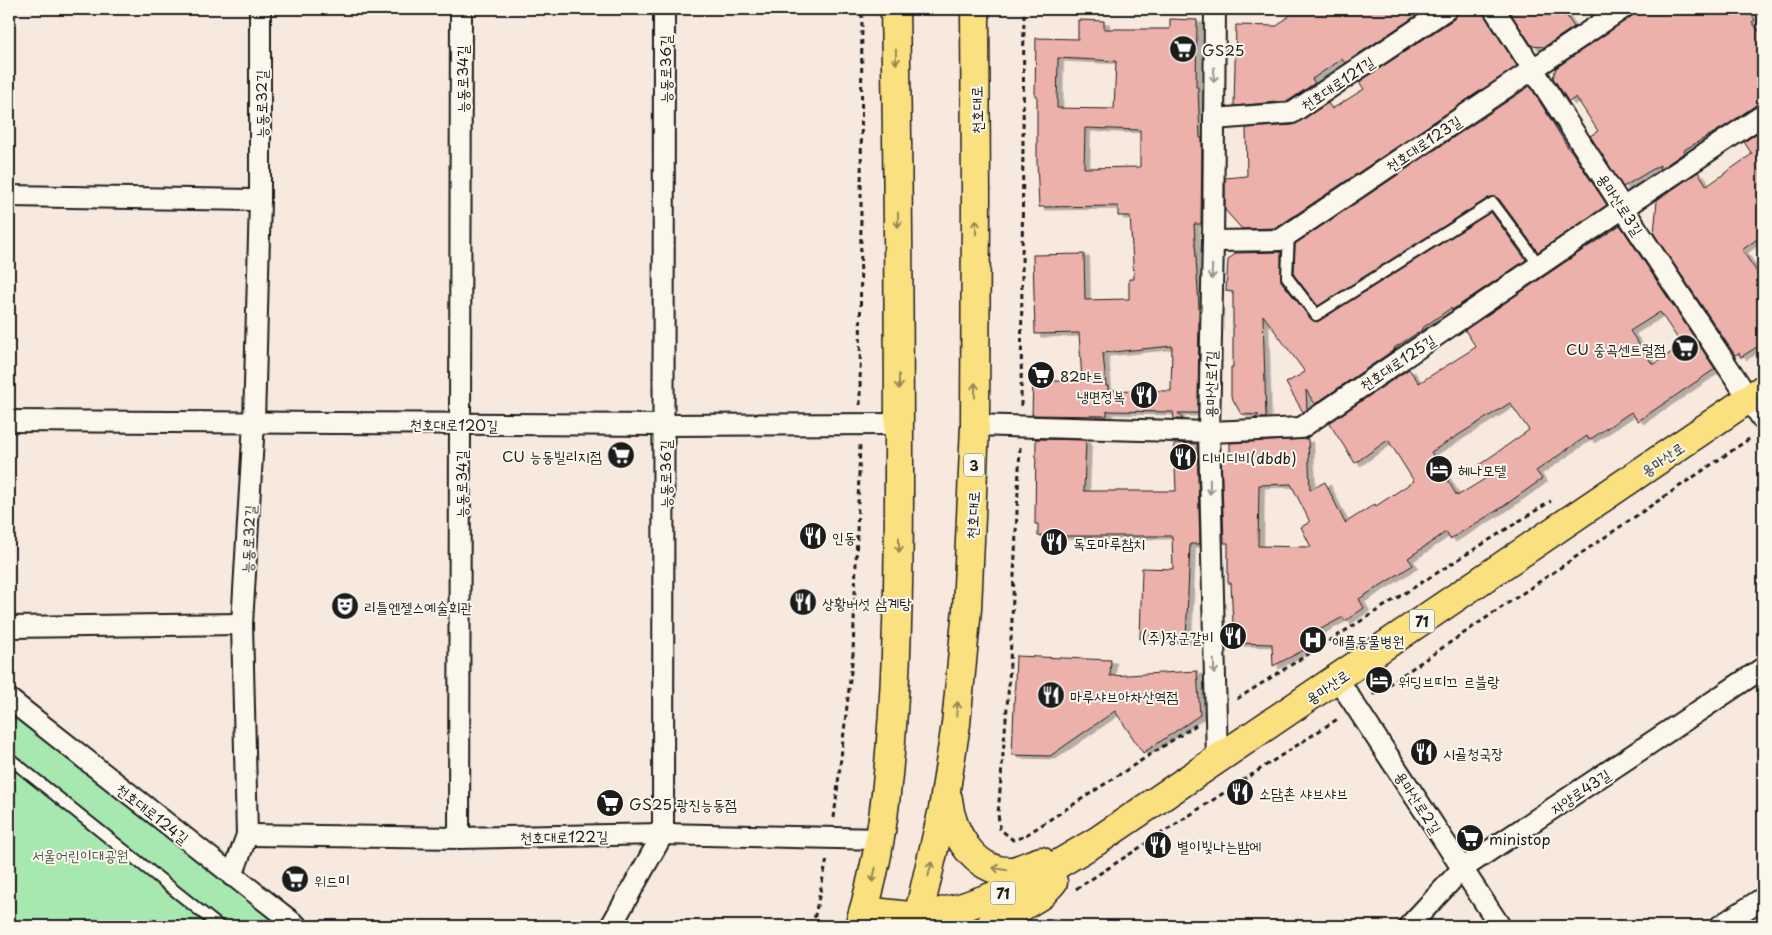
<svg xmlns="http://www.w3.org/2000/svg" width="1772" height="935" font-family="'Playpen Sans','Poor Story',sans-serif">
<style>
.green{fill:#a7e8b1;stroke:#628266}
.building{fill:#ecb1aa;stroke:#1c1c1c;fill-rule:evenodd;filter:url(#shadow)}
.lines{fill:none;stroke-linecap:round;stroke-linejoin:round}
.service-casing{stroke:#1c1c1c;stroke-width:14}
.minor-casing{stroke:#1c1c1c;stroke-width:24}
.primary-casing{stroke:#1c1c1c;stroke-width:31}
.path{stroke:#1c1c1c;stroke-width:3;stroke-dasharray:5 4;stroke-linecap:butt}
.service{stroke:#fbf7ec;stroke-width:10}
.minor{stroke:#fbf7ec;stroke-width:20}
.primary{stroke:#fbe080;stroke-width:28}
.oneway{stroke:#978853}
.oneway2{stroke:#97948e}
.labels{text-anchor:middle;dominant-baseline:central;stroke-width:4;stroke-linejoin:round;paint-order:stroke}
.shield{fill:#fbf7ec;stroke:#5f5e5a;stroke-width:1}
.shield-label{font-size:14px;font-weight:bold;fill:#1c1c1c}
.poi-label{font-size:15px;fill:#1c1c1c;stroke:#fbf7ec;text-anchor:start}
.street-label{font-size:15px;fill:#1c1c1c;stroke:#fbf7ec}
.park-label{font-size:15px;fill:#465949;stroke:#fbf7ec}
</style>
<defs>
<filter id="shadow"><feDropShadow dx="5.5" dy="3" stdDeviation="0" flood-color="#0004"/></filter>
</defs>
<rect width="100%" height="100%" fill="#f8e9df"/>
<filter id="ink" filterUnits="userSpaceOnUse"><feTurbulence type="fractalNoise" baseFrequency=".02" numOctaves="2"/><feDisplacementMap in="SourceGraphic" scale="10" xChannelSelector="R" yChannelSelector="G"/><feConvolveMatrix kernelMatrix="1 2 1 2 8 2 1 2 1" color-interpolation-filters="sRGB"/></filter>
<g filter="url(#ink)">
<polygon class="green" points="9,707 287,926 9,926"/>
<g class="building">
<polygon points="1297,9 1426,9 1345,63 1342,59 1312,79 1315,83 1288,101 1234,106 1236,25 1277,26"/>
<polygon points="1459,9 1482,9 1484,15 1517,66 1276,228 1242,229 1225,210 1225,178 1247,176 1246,128 1293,125 1328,103 1332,109 1364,89 1359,82 1454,19 1457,15"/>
<polygon points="1508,9 1562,9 1574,27 1544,47 1532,46"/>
<polygon points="1642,9 1747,9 1755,20 1752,22 1763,37 1763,103 1756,105 1727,125 1684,150 1685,152 1659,170 1660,165 1623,187 1590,136 1598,131 1576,97 1569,102 1553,78 1556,68"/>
<path d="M1170 19 1197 20 1196 87H1198L1200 138H1202V141L1201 224H1194L1199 308 1198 413H1178L1183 419H1174L1173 412 1107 411V416L1032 415 1033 381H1082L1079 333 1035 334 1033 255 1084 254 1085 300 1129 299V279H1134L1130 216H1118V206L1039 207 1037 161V96H1035L1036 38 1078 39V20L1104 21V29H1170ZM1058 58 1116 61 1114 109 1057 108ZM1085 128 1140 130V167L1084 168ZM1172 346 1171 391 1108 390V386H1106L1103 353Z"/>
<polygon points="1530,86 1569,149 1570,149 1607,205 1538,252 1499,199 1495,197 1490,197 1318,306 1294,275 1295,244"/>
<polygon points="1763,129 1763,235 1742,250 1763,281 1763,343 1741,357 1739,353 1735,355 1654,234 1657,200 1698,172 1707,186 1752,154 1744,142"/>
<polygon points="1491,212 1526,260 1452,310 1451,308 1421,329 1422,330 1394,348 1395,349 1315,404 1306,390 1307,410 1303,412 1286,383 1305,372 1263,315 1266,418 1255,418 1259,415 1241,414 1231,396 1231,367 1233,367 1233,292 1226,291 1228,260 1236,253 1281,252 1281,281 1311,319 1317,322"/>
<path d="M1620 225 1715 369 1638 421 1631 412 1589 440 1587 436 1536 471 1542 479 1501 508 1450 539 1446 532 1408 558 1413 565 1359 599 1364 608 1345 621 1343 617 1301 640 1306 649 1273 666 1272 644 1234 643 1231 583H1228V543H1224L1221 453H1230V443L1308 439 1310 490 1325 482 1345 523 1375 504 1376 506 1414 481 1388 440 1355 463 1329 423 1409 369 1419 383 1476 347 1465 330ZM1660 312 1682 345 1653 365 1630 331ZM1510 403 1529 430 1479 465 1488 477 1457 496 1431 452ZM1291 484 1310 522 1301 527 1311 547 1258 546 1259 485Z"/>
<polygon points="1036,439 1086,440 1084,491 1176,491 1174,443 1197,444 1200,544 1190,544 1186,641 1140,639 1142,568 1173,569 1172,536 1038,536 1038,524 1035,524"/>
<polygon points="1016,656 1111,660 1110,676 1197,671 1200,715 1143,753 1115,711 1050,756 1012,755"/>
</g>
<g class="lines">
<g class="service-casing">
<g id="service">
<polyline points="1289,233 1287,277 1316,315 1493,203 1539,265"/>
<polyline points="9,758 219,926"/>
</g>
</g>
<g class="minor-casing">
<g id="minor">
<polyline points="1215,9 1213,241 1209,432 1217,760"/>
<polyline points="1494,9 1623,208 1763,420"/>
<polyline points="1214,119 1292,113 1447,9"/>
<polyline points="9,196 260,200"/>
<polyline points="1213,241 1280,240 1622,9"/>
<polyline points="9,421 664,425 899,424"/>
<polyline points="975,425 1209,432 1301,428 1623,208 1763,115"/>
<polyline points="9,627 242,624"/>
<polyline points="1337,678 1500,926"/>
<polyline points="9,699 297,926"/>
<polyline points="247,835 459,838 663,834 881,839"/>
<polyline points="459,838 461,9"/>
<polyline points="232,876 247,835 242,624 254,422 260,200 260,9"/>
<polyline points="611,926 663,834 664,9"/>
<polyline points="1409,926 1462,869 1763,668"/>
<polyline points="1720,926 1763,898"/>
</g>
</g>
<g class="primary-casing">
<g id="primary">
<path d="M948 799C951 831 974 873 1011 871 1017 871 1033 863 1041 861"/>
<polyline points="864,911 919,917 963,907 1005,892 1033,879 1097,841 1763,389"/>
<path d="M859 926C879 863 886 805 891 740 898 653 899 567 899 481 899 323 898 166 895 9"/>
<polyline points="916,926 943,809 956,724 967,609 975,425 976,200 975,9"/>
<polyline points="990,926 1041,895 1053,882"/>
</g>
</g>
<g class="path">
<polyline points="860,405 862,9"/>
<polyline points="1021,406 1024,9"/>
<polyline points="1020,447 1009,683 998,814 1000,829 1013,840 1023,837 1196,725"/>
<polyline points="1373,695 1752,437"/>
<polyline points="1237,699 1551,501"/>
<polyline points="834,818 853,654 860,443"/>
<polyline points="1076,889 1339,718"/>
<polyline points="811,926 814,920 827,859"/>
</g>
<use href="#service" class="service"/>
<use href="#minor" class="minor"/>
<use href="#primary" class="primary"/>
</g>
<defs><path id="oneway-shaft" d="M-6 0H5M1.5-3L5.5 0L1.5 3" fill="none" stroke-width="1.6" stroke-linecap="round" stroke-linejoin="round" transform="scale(1.25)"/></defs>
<g class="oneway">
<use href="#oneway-shaft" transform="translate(896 57) rotate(89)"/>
<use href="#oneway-shaft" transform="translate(898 220) rotate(90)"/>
<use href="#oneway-shaft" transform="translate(976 227) rotate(-90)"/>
<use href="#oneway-shaft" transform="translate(899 382) rotate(90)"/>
<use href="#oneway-shaft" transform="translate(975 390) rotate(-90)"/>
<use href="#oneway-shaft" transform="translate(899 545) rotate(90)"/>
<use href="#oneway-shaft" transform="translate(957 709) rotate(-84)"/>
<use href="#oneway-shaft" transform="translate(930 869) rotate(-77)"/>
<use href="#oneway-shaft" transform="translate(1000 869) rotate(-171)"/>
<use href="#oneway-shaft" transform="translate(874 875) rotate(103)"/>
</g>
<g class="oneway2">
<use href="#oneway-shaft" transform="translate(1214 75) rotate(91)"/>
<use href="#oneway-shaft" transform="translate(1212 272) rotate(91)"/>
<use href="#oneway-shaft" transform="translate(1210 487) rotate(89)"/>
<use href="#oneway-shaft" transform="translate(1214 667) rotate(89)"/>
</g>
</g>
<defs>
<g id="supermarket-disc" transform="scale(1.4375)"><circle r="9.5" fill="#1c1c1c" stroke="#fbf7ec"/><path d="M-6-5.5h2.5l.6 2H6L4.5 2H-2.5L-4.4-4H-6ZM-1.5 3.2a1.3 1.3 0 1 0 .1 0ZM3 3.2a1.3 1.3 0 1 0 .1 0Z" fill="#fff"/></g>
<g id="restaurant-disc" transform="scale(1.4375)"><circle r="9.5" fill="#1c1c1c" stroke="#fbf7ec"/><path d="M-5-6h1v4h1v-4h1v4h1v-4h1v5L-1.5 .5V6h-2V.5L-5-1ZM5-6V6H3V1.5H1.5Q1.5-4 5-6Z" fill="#fff"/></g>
<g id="hotel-disc" transform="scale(1.4375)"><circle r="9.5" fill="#1c1c1c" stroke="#fbf7ec"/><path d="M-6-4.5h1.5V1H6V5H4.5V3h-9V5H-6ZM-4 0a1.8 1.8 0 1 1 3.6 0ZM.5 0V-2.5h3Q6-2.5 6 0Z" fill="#fff"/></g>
<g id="theatre-disc" transform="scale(1.4375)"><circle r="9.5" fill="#1c1c1c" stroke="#fbf7ec"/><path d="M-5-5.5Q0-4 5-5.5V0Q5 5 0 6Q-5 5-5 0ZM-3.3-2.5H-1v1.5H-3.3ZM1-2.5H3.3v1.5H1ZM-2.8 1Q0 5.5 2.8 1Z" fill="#fff"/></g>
<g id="hospital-disc" transform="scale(1.4375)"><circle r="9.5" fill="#1c1c1c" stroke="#fbf7ec"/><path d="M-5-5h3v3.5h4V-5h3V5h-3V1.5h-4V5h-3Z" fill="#fff"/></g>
</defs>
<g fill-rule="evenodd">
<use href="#supermarket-disc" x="1183" y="49"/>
<use href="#supermarket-disc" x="1685" y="348"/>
<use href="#supermarket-disc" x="1041" y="375"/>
<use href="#restaurant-disc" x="1144" y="395"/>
<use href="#supermarket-disc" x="621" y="455"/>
<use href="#restaurant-disc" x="1183" y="457"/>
<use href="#hotel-disc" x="1439" y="469"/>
<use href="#restaurant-disc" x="813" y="536"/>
<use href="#restaurant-disc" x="1054" y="542"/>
<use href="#restaurant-disc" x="803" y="602"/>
<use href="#theatre-disc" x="345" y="606"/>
<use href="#restaurant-disc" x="1233" y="636"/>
<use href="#hospital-disc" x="1313" y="640"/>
<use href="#hotel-disc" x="1379" y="680"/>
<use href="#restaurant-disc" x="1051" y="695"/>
<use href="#restaurant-disc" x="1424" y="752"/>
<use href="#restaurant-disc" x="1240" y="792"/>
<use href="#supermarket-disc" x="610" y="803"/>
<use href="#supermarket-disc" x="1470" y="838"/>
<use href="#restaurant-disc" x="1158" y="845"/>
<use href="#supermarket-disc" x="295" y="879"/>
</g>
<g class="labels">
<g class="shield">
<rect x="964" y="453.5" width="20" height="23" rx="4"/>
<rect x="1409.5" y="609.5" width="25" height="23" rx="4"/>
<rect x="990.5" y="881.5" width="25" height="23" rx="4"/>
</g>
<g class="shield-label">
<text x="974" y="465">3</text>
<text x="1422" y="621">71</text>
<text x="1003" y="893">71</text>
</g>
<g class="poi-label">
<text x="1202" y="49">GS25</text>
<text x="1666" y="348" text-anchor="end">CU 중곡센트럴점</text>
<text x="1060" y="375">82마트</text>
<text x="1125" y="395" text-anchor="end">냉면정복</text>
<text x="602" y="455" text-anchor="end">CU 능동빌리지점</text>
<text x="1202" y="457">디비디비(dbdb)</text>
<text x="1458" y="469">헤나모텔</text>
<text x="832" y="536">인동</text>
<text x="1073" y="542">독도마루참치</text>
<text x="822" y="602">상황버섯 삼계탕</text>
<text x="364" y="606">리틀엔젤스예술회관</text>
<text x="1214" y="636" text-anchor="end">(주)장군갈비</text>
<text x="1332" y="640">애플동물병원</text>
<text x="1398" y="680">워딩브띠끄 르블랑</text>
<text x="1070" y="695">마루샤브아차산역점</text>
<text x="1443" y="752">시골청국장</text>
<text x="1259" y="792">소담촌 샤브샤브</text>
<text x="629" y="803">GS25 광진능동점</text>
<text x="1489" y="838">ministop</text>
<text x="1177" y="845">별이빛나는밤에</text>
<text x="314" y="879">위드미</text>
</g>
<g class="street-label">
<text transform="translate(664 69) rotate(-90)">능동로36길</text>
<text transform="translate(461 79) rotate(-90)">능동로34길</text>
<text transform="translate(1337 83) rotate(-34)">천호대로121길</text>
<text transform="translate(260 104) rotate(-90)">능동로32길</text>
<text transform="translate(976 110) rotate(-91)">천호대로</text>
<text transform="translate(1423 143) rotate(-34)">천호대로123길</text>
<text transform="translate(1621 204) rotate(57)">용마산로3길</text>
<text transform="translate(1397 362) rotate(-34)">천호대로125길</text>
<text transform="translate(1210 384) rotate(-89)">용마산로1길</text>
<text transform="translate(454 424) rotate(1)">천호대로120길</text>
<text transform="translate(1662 458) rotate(-34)">용마산로</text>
<text transform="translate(664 474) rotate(-90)">능동로36길</text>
<text transform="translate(460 484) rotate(-90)">능동로34길</text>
<text transform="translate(972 515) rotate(-87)">천호대로</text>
<text transform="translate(247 539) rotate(-87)">능동로32길</text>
<text transform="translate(1327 686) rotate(-34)">용마산로</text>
<text transform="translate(1580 791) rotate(-34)">자양로43길</text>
<text transform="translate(1419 802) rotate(57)">용마산로2길</text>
<text transform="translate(153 813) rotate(38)">천호대로124길</text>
<text transform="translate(564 836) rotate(-1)">천호대로122길</text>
</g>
<g class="park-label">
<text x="80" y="854">서울어린이대공원</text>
</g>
</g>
<rect width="1772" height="935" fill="none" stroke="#fbf7ec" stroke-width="30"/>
<rect x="15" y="15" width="1742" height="905" fill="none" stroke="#1c1c1c" stroke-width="2" filter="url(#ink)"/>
</svg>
